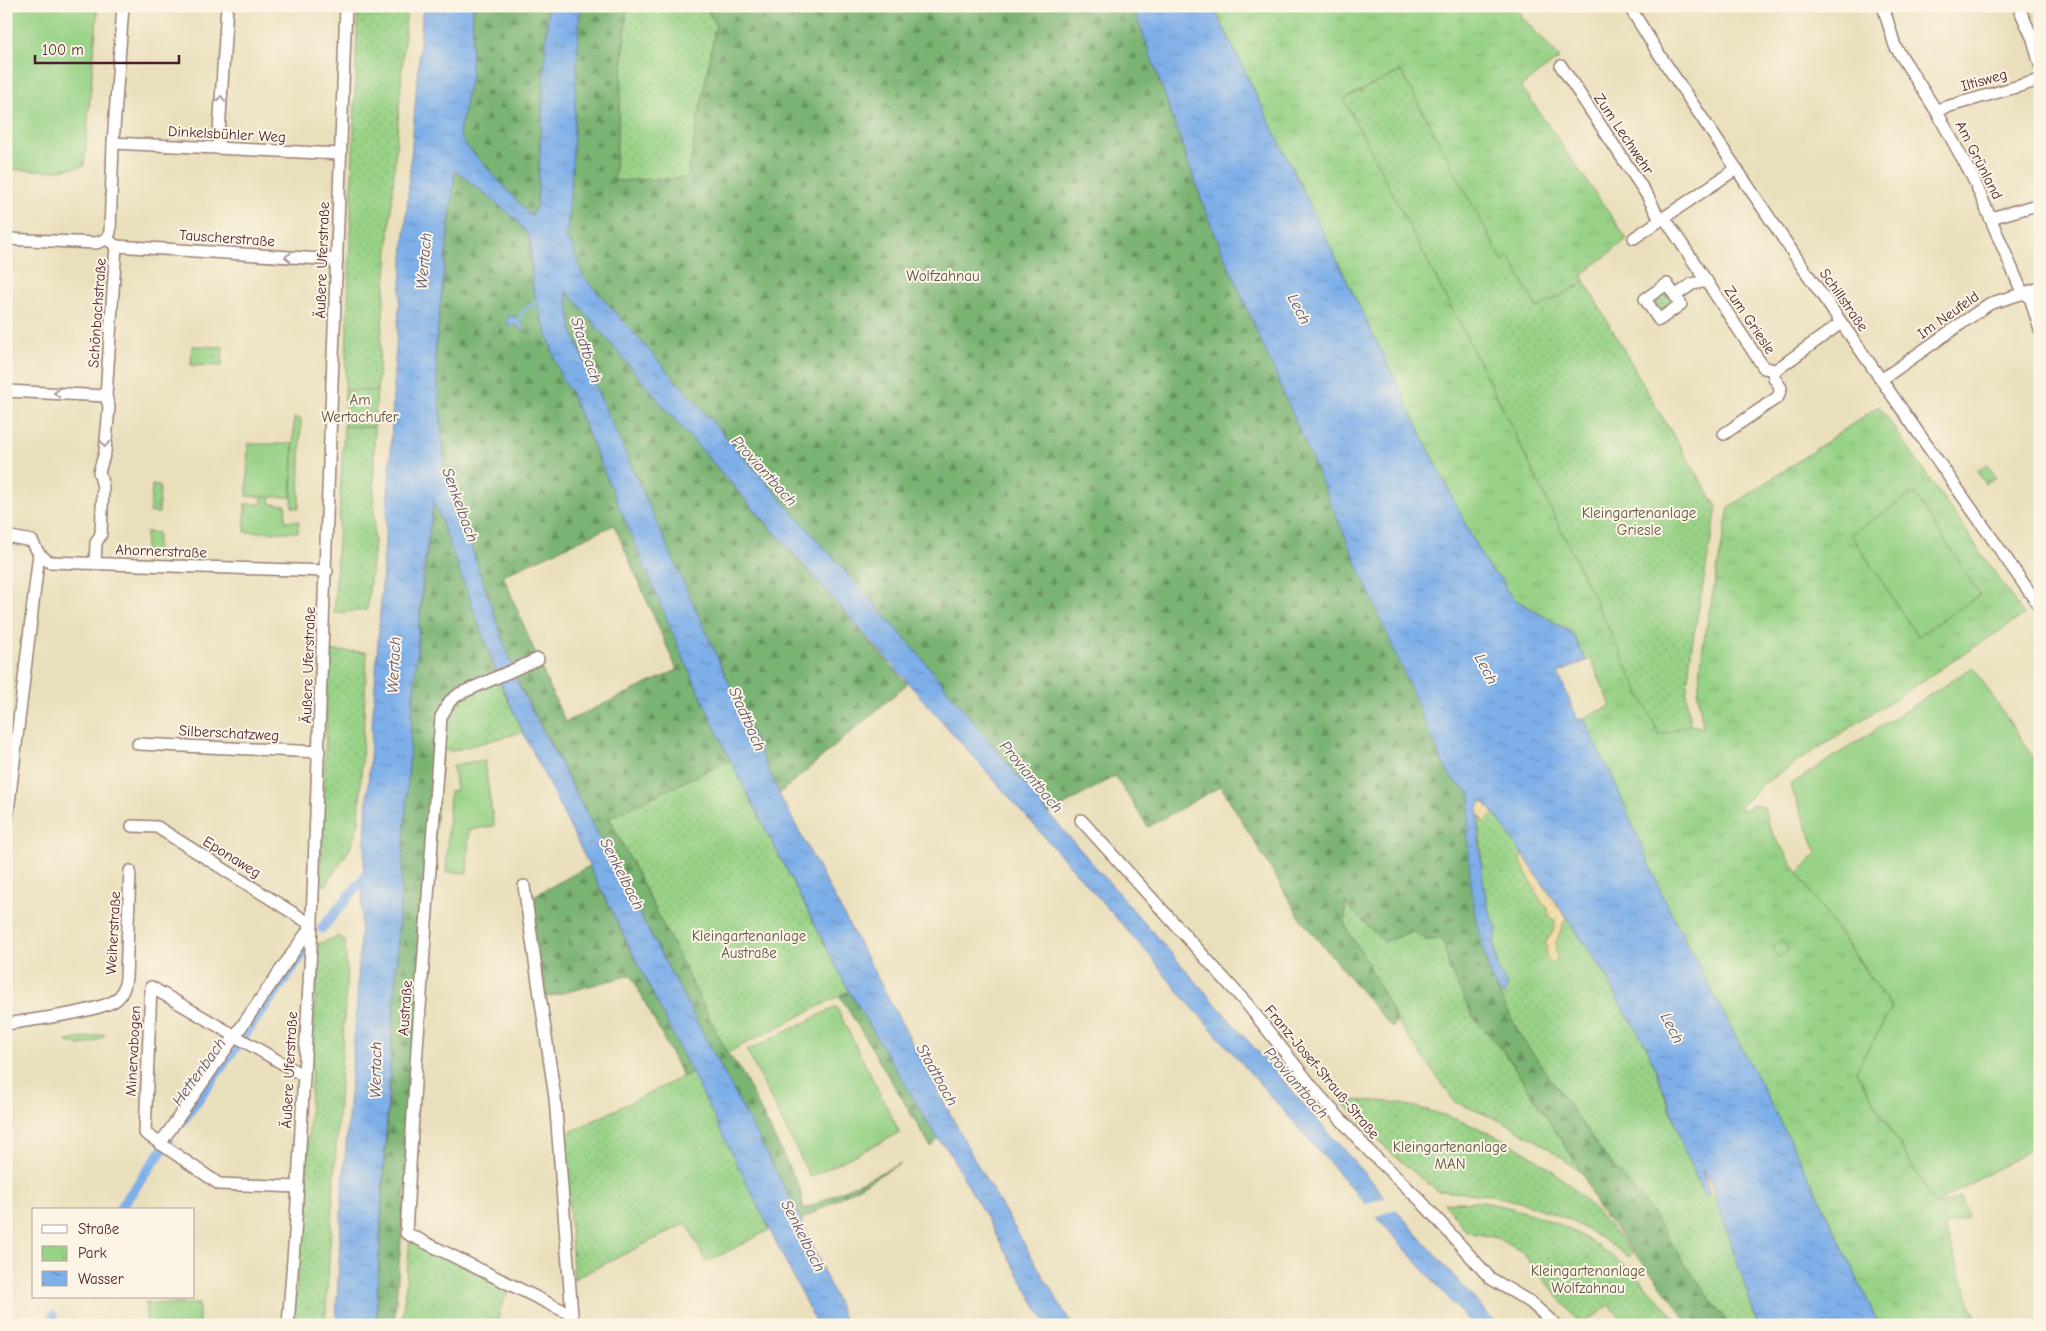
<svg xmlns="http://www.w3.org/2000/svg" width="2046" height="1331" font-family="'Comic Neue',sans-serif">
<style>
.grass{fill:url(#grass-dots);stroke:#717858}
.forest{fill:url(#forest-firs);stroke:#626a4f}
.sand{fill:url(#sand-dots);stroke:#9c7c64}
.park{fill:url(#park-tufts);stroke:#717858}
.pitch{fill:#98d286;stroke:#717858}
.water{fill:url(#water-ripples);stroke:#64678a}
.pier{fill:#eadfbc}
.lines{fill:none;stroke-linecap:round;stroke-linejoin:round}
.stream{stroke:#7dafe9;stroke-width:3}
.canal{stroke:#7dafe9;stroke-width:10}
.street-casing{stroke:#9a7f74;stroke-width:14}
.street{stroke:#fff;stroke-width:11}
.oneway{stroke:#ae9aa0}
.labels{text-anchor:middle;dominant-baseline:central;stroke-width:4;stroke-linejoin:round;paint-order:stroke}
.street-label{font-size:15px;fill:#4a1f2b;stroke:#fcf5e5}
.park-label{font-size:15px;fill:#615546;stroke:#fcf5e5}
.water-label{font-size:16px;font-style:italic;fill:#5c516e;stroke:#fcf5e5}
</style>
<defs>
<pattern id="grass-dots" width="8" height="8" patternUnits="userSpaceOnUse" patternTransform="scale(1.25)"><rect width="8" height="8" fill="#98d286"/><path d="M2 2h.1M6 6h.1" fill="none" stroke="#84b474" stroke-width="1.8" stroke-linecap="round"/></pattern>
<pattern id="forest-firs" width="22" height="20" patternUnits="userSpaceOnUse" patternTransform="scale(1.25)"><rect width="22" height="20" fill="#7ab473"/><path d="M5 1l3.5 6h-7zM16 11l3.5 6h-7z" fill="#66925f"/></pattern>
<pattern id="sand-dots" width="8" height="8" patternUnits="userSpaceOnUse" patternTransform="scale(1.25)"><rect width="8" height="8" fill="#eeda9e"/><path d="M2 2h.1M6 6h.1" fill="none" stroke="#cebb88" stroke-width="1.8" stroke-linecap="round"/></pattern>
<pattern id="park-tufts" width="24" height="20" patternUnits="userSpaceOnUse" patternTransform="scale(1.25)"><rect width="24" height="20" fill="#98d286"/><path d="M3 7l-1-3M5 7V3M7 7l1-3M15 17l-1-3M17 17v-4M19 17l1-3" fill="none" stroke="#84b474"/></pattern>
<pattern id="water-ripples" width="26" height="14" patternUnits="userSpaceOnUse" patternTransform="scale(1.25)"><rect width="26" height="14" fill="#7dafe9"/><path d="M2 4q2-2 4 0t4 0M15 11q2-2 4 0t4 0" fill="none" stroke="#688ebd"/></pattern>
</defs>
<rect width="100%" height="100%" fill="#fcf5e5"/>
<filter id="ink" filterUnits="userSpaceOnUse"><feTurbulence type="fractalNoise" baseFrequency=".02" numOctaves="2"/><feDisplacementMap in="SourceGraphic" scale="10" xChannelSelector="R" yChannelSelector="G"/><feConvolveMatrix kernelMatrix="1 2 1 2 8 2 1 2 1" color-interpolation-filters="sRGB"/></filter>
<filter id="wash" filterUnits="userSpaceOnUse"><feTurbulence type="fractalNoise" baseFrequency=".0096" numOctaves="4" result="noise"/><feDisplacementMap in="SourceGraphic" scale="20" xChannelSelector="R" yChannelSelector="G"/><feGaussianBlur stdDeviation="1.12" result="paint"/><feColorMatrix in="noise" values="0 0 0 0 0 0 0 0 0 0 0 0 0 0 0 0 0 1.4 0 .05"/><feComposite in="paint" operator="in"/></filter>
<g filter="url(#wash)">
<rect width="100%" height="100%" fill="#eadfbc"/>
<g class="grass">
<polygon points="358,6 407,6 377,391 345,390"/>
<polygon points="627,6 705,6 716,25 687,178 614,181"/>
<polygon points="1401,71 1503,261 1510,258 1537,308 1585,282 1658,410 1717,507 1692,645 1686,695 1690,724 1660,737 1501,405 1344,99"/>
<circle cx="1664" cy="303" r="8"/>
<polygon points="344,426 374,427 374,543 367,610 334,613"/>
<polygon points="329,651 367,652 359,822 350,849 325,886 320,882"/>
<polygon points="497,677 523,732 452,751 438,750 445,709"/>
<polygon points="730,760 849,991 727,1053 609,817"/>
<polygon points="1477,811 1482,821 1494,813 1523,855 1520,860 1542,903 1548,908 1549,916 1556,921 1554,930 1546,942 1555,945 1566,918 1607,976 1618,1000 1646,1045 1700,1188 1708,1195 1709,1191 1716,1196 1758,1325 1729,1325 1684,1263 1646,1204 1604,1155 1519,1034 1498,992 1504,996 1507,984 1499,974 1494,940 1497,930 1488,908 1483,883 1480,832"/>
<polygon points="1345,902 1360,916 1413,931 1426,940 1443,939 1450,971 1474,1018 1505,1053 1583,1174 1547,1147 1506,1123 1455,1102 1397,1021 1363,955 1345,927"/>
<polygon points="339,936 345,941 347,973 325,1325 293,1325 307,1163 318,944"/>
<path d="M105 1034C99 1044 75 1049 67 1041Z"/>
<polygon points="692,1072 771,1229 706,1263 687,1223 574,1279 564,1135"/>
<path d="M1341 1100C1361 1101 1383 1100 1402 1104 1447 1113 1508 1137 1544 1164 1578 1189 1605 1221 1633 1253L1629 1257 1600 1237 1563 1217 1520 1202 1491 1195 1437 1191 1390 1152Z"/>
<path d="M1476 1201C1565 1214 1625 1255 1680 1325H1626L1610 1305 1581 1325 1522 1252 1497 1238 1467 1232 1444 1203Z"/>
<polygon points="410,1239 510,1288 500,1309 498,1325 402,1325"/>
</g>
<g class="forest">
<polygon points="473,6 548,6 537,204 533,214 525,212 465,144 459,134 471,74"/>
<polygon points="580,6 627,6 614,181 687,178 716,25 705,6 1133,6 1209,220 1451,777 1471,795 1468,830 1470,873 1476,920 1492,979 1519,1034 1604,1155 1646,1204 1684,1263 1729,1325 1688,1325 1670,1296 1597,1207 1583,1174 1505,1053 1474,1018 1450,971 1443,939 1426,940 1413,931 1384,942 1345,903 1345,927 1363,955 1397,1021 1392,1028 1302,921 1221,786 1148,827 1115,776 1049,814 915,650 583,276 572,245 566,240 572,169"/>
<polygon points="455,170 516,219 530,238 533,290 561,378 570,391 683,657 730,760 609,818 727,1053 739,1067 800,1189 804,1209 901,1163 801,1220 515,676 540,665 565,722 677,670 614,525 503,575 536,655 511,665 445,469 435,353"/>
<polygon points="565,289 675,420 907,684 779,794 590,375 572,331"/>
<path d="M434 500 496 672 446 698 394 1325H376C383 1179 393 1034 401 889 409 759 415 629 434 500Z"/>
<polygon points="589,866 692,1072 683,1077 631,975 544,998 530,898"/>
<polygon points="849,991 938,1139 931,1147 840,996"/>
</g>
<g class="sand">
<polygon points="1480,802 1484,802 1494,813 1485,823 1477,811"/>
<polygon points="1523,855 1566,918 1555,945 1557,960 1552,963 1546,958 1546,942 1554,930 1556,921 1549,916 1548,908 1542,903 1520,860"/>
<polygon points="1702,1167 1716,1196 1709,1191"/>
</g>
<g class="park">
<path d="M1213 6H1461L1462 8 1466 6H1515L1522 17 1560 58 1521 86 1627 239 1582 275 1585 282 1537 308 1510 258 1503 262 1401 71 1344 99 1501 405 1660 736 1690 724 1703 728 1698 694 1703 645 1729 508 1879 406 2024 615 1763 784 1739 808 1745 810 1753 804 1763 807C1768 815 1766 823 1771 831 1809 892 1851 950 1892 1008L1856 1071 1936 1206 1961 1197 1968 1217 1944 1226 1978 1325H1879L1815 1189 1665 901 1609 769 1603 761 1584 718 1611 706 1591 659 1586 661 1572 633 1568 630 1514 599 1505 588 1503 580 1490 570 1477 548Z"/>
<polygon points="192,346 223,347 222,366 191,365"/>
<polygon points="345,390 377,391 374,427 344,426"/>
<polygon points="1987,464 1996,477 1985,484 1977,471"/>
<polygon points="152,485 160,486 159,513 150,512"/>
<polygon points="146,532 158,533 156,556 145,556"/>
</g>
<g class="pitch">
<polygon points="6,6 98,6 84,166 51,171 6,169"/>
<polygon points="294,418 301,419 299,508 292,507"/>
<polygon points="248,444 293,444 291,497 270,497 271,504 286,505 285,521 299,521 298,532 245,532 245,504 261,504 262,498 267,497 247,496"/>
<polygon points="1914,493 1980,595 1917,636 1851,534"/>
<polygon points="1973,667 2040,768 2040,1144 1935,1204 1856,1071 1892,1008 1798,874 1817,853 1790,785"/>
<polygon points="484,760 494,826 469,830 467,873 446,872 450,791 456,790 453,765"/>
<polygon points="1782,940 1789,950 1779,957 1772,947"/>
<polygon points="836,1007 900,1133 810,1177 747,1051"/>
<polygon points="146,1303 199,1304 199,1325 146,1325"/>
</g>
<g class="water">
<polygon points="423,6 473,6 471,74 459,134 465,144 530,215 533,214 537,204 548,6 580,6 572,169 566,240 572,245 583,276 915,650 1049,814 1497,1325 1472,1325 1172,984 1151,957 675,420 566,290 572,331 590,375 779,794 978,1166 1072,1325 1047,1325 948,1150 938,1139 849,991 730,760 683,657 570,391 561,378 533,290 530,238 516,219 455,170 435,353 445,469 485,588 519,686 799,1215 847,1325 817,1325 523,732 500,682 434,501 423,572 411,727 383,1179 376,1325 336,1325 342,1197 357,1002 367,802 390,467 394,373"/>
<path d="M1133 6H1213L1477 548 1490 570 1503 580 1505 588 1514 599 1572 633 1586 661 1558 673 1578 720 1584 718 1603 761 1609 769 1665 901 1815 1189 1879 1325H1758L1710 1180 1702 1167 1709 1191 1708 1195 1704 1196 1683 1147 1673 1114 1646 1045 1618 1000 1607 976 1494 813 1484 802H1480C1474 810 1484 893 1488 908 1490 915 1495 922 1497 929 1497 933 1495 937 1494 940 1493 955 1498 973 1507 984L1505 996C1491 987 1489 970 1485 955 1472 904 1463 848 1471 795L1451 777 1441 759 1209 220Z"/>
<polygon points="509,316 516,317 524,326 524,332 517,326 508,325 507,320"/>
</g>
<polygon class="pier" points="1389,1196 1400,1208 1374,1217 1363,1205"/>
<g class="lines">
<polyline class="stream" points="518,320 526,308 538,302"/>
<g class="canal">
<polyline points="322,928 372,869"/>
<polyline points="182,1122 304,952"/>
<polyline points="119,1210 168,1142"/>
<polyline points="50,1325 53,1316"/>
</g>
</g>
</g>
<g filter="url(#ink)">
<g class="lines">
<g class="street-casing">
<g id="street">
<polyline points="1629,6 1657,51 1808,275 2040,607"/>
<polyline points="1883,6 1895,46 1937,112 1974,180 2022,292 2030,297 2040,330"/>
<polyline points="2018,6 2033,39 2040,65"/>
<polyline points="1561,66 1647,195 1660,220"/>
<polyline points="1936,110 2040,80"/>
<polyline points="113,143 340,154"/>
<polyline points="218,148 227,6"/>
<polyline points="1664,217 1764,368 1776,370 1841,323"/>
<polyline points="1991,218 2040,204"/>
<polyline points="1634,238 1736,169"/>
<polyline points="6,239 96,243 107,239"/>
<polyline points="107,239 110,232 113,143 123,6"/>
<polyline points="116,246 337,260"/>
<polyline points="1675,296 1681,304 1659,320 1645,299 1667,284 1675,296 1692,284 1707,281"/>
<polyline points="1881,380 1989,304 2040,288"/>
<polyline points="6,391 106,396"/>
<polyline points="1724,434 1778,397 1781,388 1774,378 1773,370"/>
<polyline points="6,536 32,541 39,554 49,562 327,571"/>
<polyline points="95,563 96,543 101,534 103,487 99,472 105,452 109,407 106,396 116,246 107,239"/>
<polyline points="538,659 459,694 450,701 441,717 417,1049 406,1233 572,1315"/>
<polyline points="138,744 319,752"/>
<polyline points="1081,820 1247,1004 1318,1094 1370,1152 1420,1200 1490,1278 1530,1302 1556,1325"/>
<polyline points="132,826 157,827 312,925 160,1144"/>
<polyline points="6,828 39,554"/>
<polyline points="524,886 555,1098 572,1315 567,1325"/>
<path d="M6 1024C29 1020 101 1012 117 999 123 994 125 987 126 978L130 871"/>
<polyline points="298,1187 219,1184 145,1133 151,987 304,1076"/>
<polyline points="288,1325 296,1220 311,948 346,6"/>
</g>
</g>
<use href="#street" class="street"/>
</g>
<defs><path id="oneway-chevron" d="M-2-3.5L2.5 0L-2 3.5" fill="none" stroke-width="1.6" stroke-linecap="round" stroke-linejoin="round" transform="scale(1.25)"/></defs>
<g class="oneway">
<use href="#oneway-chevron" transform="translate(221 99) rotate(-86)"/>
<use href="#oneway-chevron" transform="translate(288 257) rotate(-176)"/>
<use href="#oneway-chevron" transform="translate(57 393) rotate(-177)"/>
<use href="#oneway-chevron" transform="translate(105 444) rotate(95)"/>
</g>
</g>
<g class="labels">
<g class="street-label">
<text transform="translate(1984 80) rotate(-16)">Iltisweg</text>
<text transform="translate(227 134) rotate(3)">Dinkelsbühler Weg</text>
<text transform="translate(1624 134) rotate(56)">Zum Lechwehr</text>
<text transform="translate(1979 160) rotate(63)">Am Grünland</text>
<text transform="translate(227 238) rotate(4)">Tauscherstraße</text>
<text transform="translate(322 260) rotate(-88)">Äußere Uferstraße</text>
<text transform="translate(1844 300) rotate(55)">Schillstraße</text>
<text transform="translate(97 313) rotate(-86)">Schönbachstraße</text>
<text transform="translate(1948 315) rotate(-35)">Im Neufeld</text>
<text transform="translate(1750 320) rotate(56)">Zum Griesle</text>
<text transform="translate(161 551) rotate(2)">Ahornerstraße</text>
<text transform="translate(308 665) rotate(-88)">Äußere Uferstraße</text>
<text transform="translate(229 733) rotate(3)">Silberschatzweg</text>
<text transform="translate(232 857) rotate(32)">Eponaweg</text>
<text transform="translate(113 933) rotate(-87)">Weiherstraße</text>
<text transform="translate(405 1008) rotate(-86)">Austraße</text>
<text transform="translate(133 1051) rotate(-87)">Minervabogen</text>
<text transform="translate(289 1070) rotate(-87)">Äußere Uferstraße</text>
<text transform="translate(1322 1072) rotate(50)">Franz-Josef-Strauß-Straße</text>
</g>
<g class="park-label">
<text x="943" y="276">Wolfzahnau</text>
<text x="360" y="400">Am<tspan x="360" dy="17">Wertachufer</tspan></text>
<text x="1639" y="513">Kleingartenanlage<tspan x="1639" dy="17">Griesle</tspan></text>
<text x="749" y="936">Kleingartenanlage<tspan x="749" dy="17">Austraße</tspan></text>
<text x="1450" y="1147">Kleingartenanlage<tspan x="1450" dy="17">MAN</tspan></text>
<text x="1588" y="1271">Kleingartenanlage<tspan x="1588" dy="17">Wolfzahnau</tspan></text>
</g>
<g class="water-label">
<text transform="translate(424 261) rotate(-85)">Wertach</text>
<text transform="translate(1299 309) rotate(63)">Lech</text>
<text transform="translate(586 350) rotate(72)">Stadtbach</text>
<text transform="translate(764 471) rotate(48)">Proviantbach</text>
<text transform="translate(460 505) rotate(70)">Senkelbach</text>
<text transform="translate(394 665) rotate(-87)">Wertach</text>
<text transform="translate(1486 669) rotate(63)">Lech</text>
<text transform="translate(747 719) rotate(66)">Stadtbach</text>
<text transform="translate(1031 777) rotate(50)">Proviantbach</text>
<text transform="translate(622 874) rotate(63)">Senkelbach</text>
<text transform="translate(1672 1028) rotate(63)">Lech</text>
<text transform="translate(376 1070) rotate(-89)">Wertach</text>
<text transform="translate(199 1072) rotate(-54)">Hettenbach</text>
<text transform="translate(937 1075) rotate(61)">Stadtbach</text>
<text transform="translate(1296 1083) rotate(49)">Proviantbach</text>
<text transform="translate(803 1236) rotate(63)">Senkelbach</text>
</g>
</g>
<rect width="2046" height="1331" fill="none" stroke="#fcf5e5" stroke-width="25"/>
<rect x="32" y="1208" width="162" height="90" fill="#fcf5e5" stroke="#b59f9b"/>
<rect x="42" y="1225" width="25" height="8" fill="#ffffff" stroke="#b59f9b"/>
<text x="78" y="1234" font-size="15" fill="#4a1f2b">Straße</text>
<rect x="42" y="1246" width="25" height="15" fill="url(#park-tufts)" stroke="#b59f9b"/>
<text x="78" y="1258" font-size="15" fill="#4a1f2b">Park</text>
<rect x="42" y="1271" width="25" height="15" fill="url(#water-ripples)" stroke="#b59f9b"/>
<text x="78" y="1284" font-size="15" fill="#4a1f2b">Wasser</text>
<path d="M35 55v8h144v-8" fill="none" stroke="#4a1f2b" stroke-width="2.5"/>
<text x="42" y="55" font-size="15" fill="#4a1f2b" stroke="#fcf5e5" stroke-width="4" paint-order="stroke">100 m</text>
</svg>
